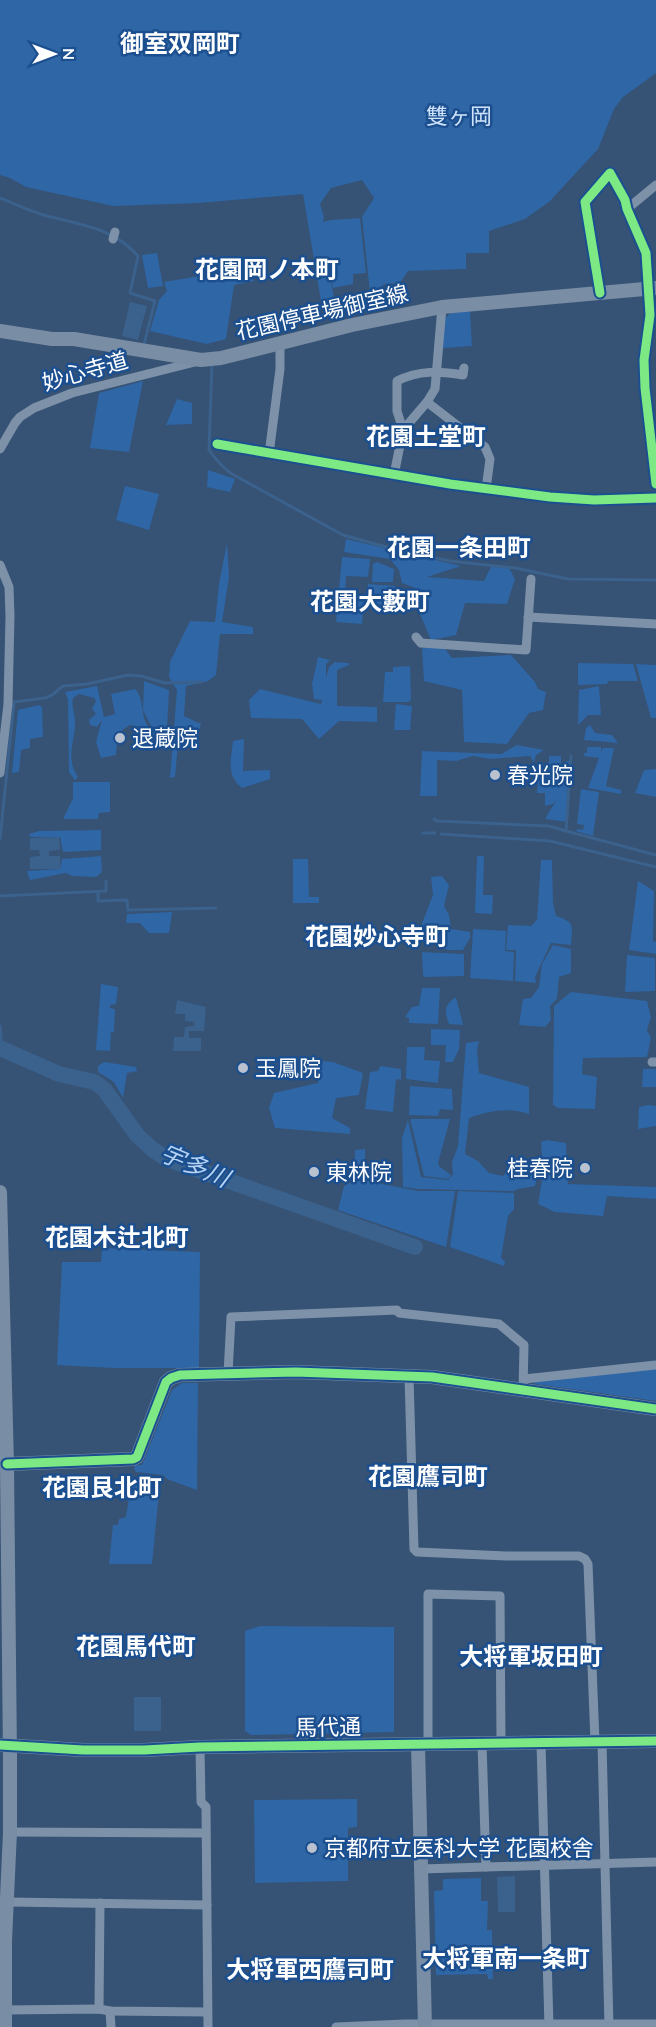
<svg xmlns="http://www.w3.org/2000/svg" width="656" height="2027" font-family="Mulish,'Noto Sans JP',sans-serif">
<style>
.green{fill:#2f66a5}
.water{fill:#3b618d}
.lines{fill:none;stroke-linecap:round;stroke-linejoin:round}
.stream{stroke:#3b618d;stroke-width:3}
.river{stroke:#3b618d;stroke-width:16}
.street{stroke:#7d92a8;stroke-width:9}
.secondary{stroke:#798da4;stroke-width:14}
.cycleway-casing{stroke:#1b4f8f;stroke-width:13}
.cycleway{stroke:#7ce984;stroke-width:9}
.poi-dot{fill:#b9c2ce;stroke:#1b4f8f;stroke-width:2}
.labels{text-anchor:middle;dominant-baseline:central;stroke-width:5;stroke-linejoin:round;paint-order:stroke}
.park-label{font-size:22px;fill:#cfe3fa;stroke:#1b4f8f}
.street-label{font-size:22px;fill:#fff;stroke:#1b4f8f}
.poi-label{font-size:22px;fill:#fff;stroke:#1b4f8f;text-anchor:start}
.neighbourhood-label{font-size:24px;font-weight:bold;fill:#fff;stroke:#1b4f8f}
.water-label{font-size:24px;font-style:italic;fill:#b5d3f5;stroke:#1b4f8f}
</style>
<rect width="100%" height="100%" fill="#365274"/>
<g class="green">
<polygon points="0,0 656,0 656,73 623,97 614,109 598,149 550,201 525,219 489,231 489,253 466,253 466,269 408,271 400,283 385,284 370,293 362,217 374,198 362,180 331,188 320,204 324,217 323,222 331,220 360,218 366,273 353,274 353,284 333,288 328,266 334,298 321,301 303,194 199,203 113,206 26,187 10,178 0,175"/>
<polygon points="157,253 163,286 148,288 142,255"/>
<polygon points="252,267 254,281 234,285 226,339 207,344 150,331 159,300 167,291 164,282"/>
<polygon points="403,285 404,304 400,299 372,300 370,294"/>
<polygon points="470,311 472,346 443,348 445,318 452,312"/>
<polygon points="143,381 129,452 90,448 99,393"/>
<polygon points="177,399 192,403 192,424 166,425"/>
<polygon points="208,470 235,479 230,492 207,487"/>
<polygon points="125,486 159,494 149,530 116,520"/>
<polygon points="346,539 461,566 427,577 484,581 492,565 508,566 515,579 507,604 465,603 456,635 431,640 420,614 428,602 423,591 402,583 399,570 390,559 344,552"/>
<polygon points="227,543 229,577 222,622 253,627 253,634 220,634 216,675 208,681 186,686 184,716 201,724 195,743 178,744 175,777 170,778 177,690 169,677 170,662 190,621 215,622 219,584"/>
<polygon points="342,557 370,559 368,577 346,576 345,596 364,598 362,624 336,622"/>
<polygon points="377,562 394,569 393,582 372,582 373,564"/>
<polygon points="368,584 395,586 392,605 366,604"/>
<polygon points="442,645 452,658 511,655 535,682 538,689 546,692 543,710 529,713 507,744 464,742 462,690 424,681 422,648"/>
<polygon points="318,657 330,660 326,664 326,678 329,667 335,662 349,663 349,665 337,670 337,706 377,707 377,722 339,721 319,739 302,719 251,718 249,700 260,689 321,704 322,700 314,699 312,684"/>
<polygon points="578,663 633,664 638,681 608,681 607,684 578,685"/>
<polygon points="636,664 656,665 656,718 651,718"/>
<polygon points="410,666 411,700 408,702 383,702 385,672 393,672 393,667"/>
<polygon points="144,681 169,690 167,730 151,726 143,710"/>
<path d="M97 686 104 717 115 714 111 694 135 689C147 700 137 723 155 731L154 735 147 740 141 727 130 725 118 733 116 755 101 758 96 742 102 720 97 727 90 725 89 720 96 714 92 709 96 701 94 698 79 694 73 698C71 707 75 713 75 722 75 743 65 758 78 777L75 780 69 772 68 700 65 692Z"/>
<polygon points="599,686 601,715 588,715 578,725 579,690"/>
<polygon points="396,704 412,706 410,730 394,730"/>
<polygon points="39,705 42,707 43,737 30,739 30,748 21,750 19,772 12,773 18,710"/>
<polygon points="590,725 595,733 612,735 618,743 584,740 586,728"/>
<path d="M244 739 243 771 270 770V779L242 788C226 775 231 760 233 741Z"/>
<polygon points="517,745 544,750 536,755 534,763 530,756 491,759 473,756 456,761 437,760 437,796 420,796 422,751 501,754"/>
<polygon points="587,747 601,747 601,752 603,748 614,748 606,786 621,790 621,794 588,788 599,758 584,756 584,753 587,753"/>
<polygon points="549,756 561,756 561,768 562,763 571,760 568,822 545,819 557,799 553,804 545,806 545,793 537,793 539,768 549,767"/>
<polygon points="656,769 656,797 635,793 644,770"/>
<polygon points="73,782 110,782 110,812 99,813 98,819 63,819 73,798"/>
<polygon points="581,789 599,792 593,836 576,831 577,829 583,830 584,825 577,824"/>
<polygon points="101,830 101,850 63,852 60,837 31,837 29,834 39,831"/>
<polygon points="101,856 102,872 96,877 72,876 66,873 30,880 27,871 60,869 62,859"/>
<polygon points="477,856 484,856 483,895 493,895 492,914 475,913"/>
<polygon points="293,859 308,859 309,897 319,897 319,903 293,903"/>
<path d="M541 860H552L553 903 556 916C576 922 572 926 571 945L551 943 535 977 536 983 515 981 516 950H506L508 925 531 926 537 920Z"/>
<polygon points="442,876 449,885 444,906 449,915 451,929 470,932 470,938 463,950 447,950 423,934 422,923 433,895 431,877"/>
<polygon points="638,881 654,891 653,941 656,942 656,954 629,950"/>
<polygon points="172,912 169,933 149,933 140,923 126,923 127,914"/>
<polygon points="473,929 506,931 505,951 514,952 513,981 470,978"/>
<polygon points="553,945 571,949 571,973 559,977 557,999 550,1006 551,1020 545,1027 519,1025 523,999 531,998 539,987 542,964"/>
<polygon points="422,952 464,954 464,976 425,977 423,975"/>
<polygon points="627,955 655,958 655,991 625,992"/>
<polygon points="101,984 118,987 116,1004 110,1005 110,1008 115,1009 114,1032 111,1032 110,1051 96,1050"/>
<polygon points="422,988 440,988 438,1024 409,1023 409,1018 405,1017 412,1007 419,1006"/>
<polygon points="571,992 647,1001 651,1017 647,1030 651,1038 647,1057 583,1058 582,1074 597,1077 595,1109 558,1108 553,1105 554,1006"/>
<path d="M456 997 463 1025 449 1024C444 1011 444 1005 456 997Z"/>
<polygon points="431,1029 460,1030 459,1049 453,1062 445,1062 446,1045 431,1045"/>
<path d="M479 1041 477 1050 479 1073 529 1087V1114C507 1107 490 1111 469 1118L465 1154 478 1161 489 1173 503 1176 516 1163 537 1178 535 1186 518 1189 514 1191 418 1189 403 1187 402 1138 408 1120 421 1177 448 1180 453 1174 452 1162 458 1146 466 1043Z"/>
<polygon points="407,1047 425,1047 424,1060 440,1061 438,1083 406,1079"/>
<polygon points="323,1061 333,1062 363,1073 359,1095 336,1098 332,1118 350,1128 350,1134 275,1128 269,1108 274,1093 318,1083"/>
<polygon points="104,1062 136,1067 137,1071 127,1073 123,1098 114,1082 98,1072 98,1066"/>
<polygon points="380,1066 401,1069 401,1080 396,1079 393,1112 365,1109 370,1072 378,1071"/>
<polygon points="643,1069 656,1069 656,1087 642,1087"/>
<polygon points="410,1086 452,1089 453,1110 440,1109 438,1116 409,1115"/>
<polygon points="648,1105 656,1106 656,1126 638,1129 639,1107"/>
<polygon points="410,1119 450,1119 438,1163 440,1167 451,1175 448,1179 424,1176"/>
<polygon points="547,1140 566,1143 568,1184 656,1187 656,1199 607,1196 603,1216 555,1212 538,1204 543,1174 541,1142"/>
<polygon points="365,1149 365,1174 358,1178 355,1167 355,1150"/>
<polygon points="357,1179 418,1191 455,1191 446,1247 338,1210 344,1186"/>
<polygon points="458,1191 514,1193 514,1209 508,1216 501,1258 505,1262 504,1266 450,1247"/>
<polygon points="102,1248 200,1252 199,1368 113,1368 57,1365 62,1262 101,1262"/>
<polygon points="656,1369 656,1401 535,1384 535,1380"/>
<polygon points="182,1383 198,1383 197,1490 167,1479 163,1475 136,1472 134,1469 135,1465 142,1465 172,1390"/>
<polygon points="132,1479 160,1483 152,1564 109,1564 113,1525 118,1525 119,1519 126,1517"/>
<polygon points="260,1626 394,1627 394,1732 251,1735 245,1731 245,1631"/>
<polygon points="357,1799 357,1827 348,1828 348,1881 255,1883 254,1800"/>
<polygon points="481,1878 481,1901 488,1901 487,1930 492,1930 493,1979 488,1979 487,1974 436,1975 434,1891 443,1890 443,1879"/>
</g>
<g class="water">
<polygon points="130,302 147,306 138,340 122,336"/>
<polygon points="59,837 60,850 49,851 49,856 60,856 60,869 30,869 30,857 40,856 39,850 30,850 30,838"/>
<polygon points="177,1000 206,1007 204,1031 189,1031 189,1038 201,1038 201,1051 173,1051 174,1037 184,1037 185,1027 194,1026 194,1022 185,1021 185,1014 175,1014"/>
<rect x="134" y="1697" width="27" height="34"/>
<polygon points="515,1876 515,1912 498,1912 497,1877"/>
</g>
<g class="lines">
<g class="stream">
<path d="M0 198C15 204 29 211 44 215 79 225 113 227 138 256L130 293 155 301 144 344"/>
<path d="M212 363 209 450C216 460 222 467 232 474L343 535 397 550 450 561 515 568 568 579 656 580"/>
<polyline points="434,819 437,821 549,826 566,831 571,756"/>
<polyline points="566,831 656,855"/>
<polyline points="423,833 435,833"/>
<polyline points="441,834 550,841 656,867"/>
<polyline points="0,839 14,702 45,698 52,695 63,686 87,684 128,675 141,676 165,683 201,682"/>
<polyline points="98,892 98,901 127,900 128,910 216,908"/>
<polyline points="0,896 106,891 106,881"/>
<polyline points="0,1026 2,1049"/>
</g>
<polyline class="river" points="0,1048 59,1074 94,1082 104,1089 137,1135 152,1149 167,1159 415,1247"/>
<g class="street">
<polyline points="627,209 656,185"/>
<polyline points="113,239 115,232"/>
<polyline points="600,293 585,202 610,173 625,200 627,209 646,253 650,315 644,360 645,388 656,484"/>
<polyline points="427,402 485,447 490,459 486,489"/>
<path d="M403 430 397 411V381C419 370 440 371 463 375L464 368"/>
<polyline points="217,444 450,484 550,497 594,500 656,498"/>
<polyline points="0,449 15,423 20,417 34,408 72,393 195,362"/>
<polyline points="269,454 280,369 280,343"/>
<polyline points="394,475 403,430 427,402 435,389 442,307"/>
<polyline points="0,565 9,587 10,616 8,704 0,773"/>
<polyline points="528,617 656,624"/>
<polyline points="416,637 421,643 526,650 531,579"/>
<polyline points="652,1062 656,1062"/>
<polyline points="228,1374 231,1317 397,1310 399,1313 499,1324 524,1345 523,1390"/>
<polyline points="409,1376 414,1549 417,1552 506,1556 579,1556 585,1559 588,1564 595,1742"/>
<polyline points="524,1379 656,1365"/>
<polyline points="602,1742 609,2027"/>
<polyline points="541,1743 549,2027"/>
<polyline points="482,1744 486,1867"/>
<polyline points="428,1745 428,1594 500,1596 501,1743"/>
<polyline points="200,1747 201,1802 206,1807 208,2027"/>
<polyline points="10,1832 205,1833"/>
<polyline points="421,1869 656,1862"/>
<polyline points="8,1902 207,1905"/>
<polyline points="99,2009 100,1903"/>
<polyline points="5,2010 99,2009 110,2011 207,2012"/>
<polyline points="110,2011 111,2027"/>
<polyline points="336,2027 405,2024 656,2024"/>
</g>
<g class="secondary">
<polyline points="0,331 52,339 74,339 201,360 221,358 352,325 442,307 656,288"/>
<polyline points="0,1192 7,1464 10,1756 10,1832 5,1941 5,2027"/>
<polyline points="7,1464 133,1459 137,1457 166,1382 171,1378 180,1375 296,1372 432,1377 656,1409"/>
<polyline points="0,1745 83,1750 144,1750 200,1747 656,1741"/>
<polyline points="418,1745 425,2027"/>
</g>
<g class="cycleway-casing">
<g id="cycleway">
<polyline points="600,293 585,202 610,173 625,200 627,209 646,253 650,315 644,360 645,388 656,484"/>
<polyline points="217,444 450,484 550,497 594,500 656,498"/>
<polyline points="7,1464 133,1459 137,1457 166,1382 171,1378 180,1375 296,1372 432,1377 656,1409"/>
<polyline points="0,1745 83,1750 144,1750 200,1747 656,1741"/>
</g>
</g>
<use href="#cycleway" class="cycleway"/>
</g>
<g class="poi-dot">
<circle cx="120" cy="738" r="6"/>
<circle cx="495" cy="775" r="6"/>
<circle cx="243" cy="1068" r="6"/>
<circle cx="585" cy="1168" r="6"/>
<circle cx="314" cy="1172" r="6"/>
<circle cx="312" cy="1848" r="6"/>
</g>
<g class="labels">
<g class="park-label">
<text x="459" y="116">雙ヶ岡</text>
</g>
<g class="street-label">
<text transform="translate(322 312) rotate(-13)">花園停車場御室線</text>
<text transform="translate(85 371) rotate(-16)">妙心寺道</text>
<text transform="translate(328 1727) rotate(-1)">馬代通</text>
</g>
<g class="poi-label">
<text x="132" y="738">退蔵院</text>
<text x="507" y="775">春光院</text>
<text x="255" y="1068">玉鳳院</text>
<text x="573" y="1168" text-anchor="end">桂春院</text>
<text x="326" y="1172">東林院</text>
<text x="324" y="1848">京都府立医科大学 花園校舎</text>
</g>
<g class="neighbourhood-label">
<text x="180" y="43">御室双岡町</text>
<text x="267" y="269">花園岡ノ本町</text>
<text x="426" y="436">花園土堂町</text>
<text x="459" y="547">花園一条田町</text>
<text x="370" y="601">花園大藪町</text>
<text x="377" y="936">花園妙心寺町</text>
<text x="117" y="1237">花園木辻北町</text>
<text x="428" y="1476">花園鷹司町</text>
<text x="102" y="1487">花園艮北町</text>
<text x="136" y="1646">花園馬代町</text>
<text x="531" y="1656">大将軍坂田町</text>
<text x="506" y="1958">大将軍南一条町</text>
<text x="310" y="1969">大将軍西鷹司町</text>
</g>
<g class="water-label">
<text transform="translate(195 1165) rotate(23)">宇多川</text>
</g>
</g>
<g transform="translate(54 54) rotate(90)" stroke="#1b4f8f" stroke-width="4.5" paint-order="stroke">
<path d="M0-4.5L10 22L0 15L-10 22Z" fill="#ffffff"/>
<text y="-9" font-size="16" font-weight="bold" text-anchor="middle" fill="#ffffff">N</text>
</g>
</svg>
